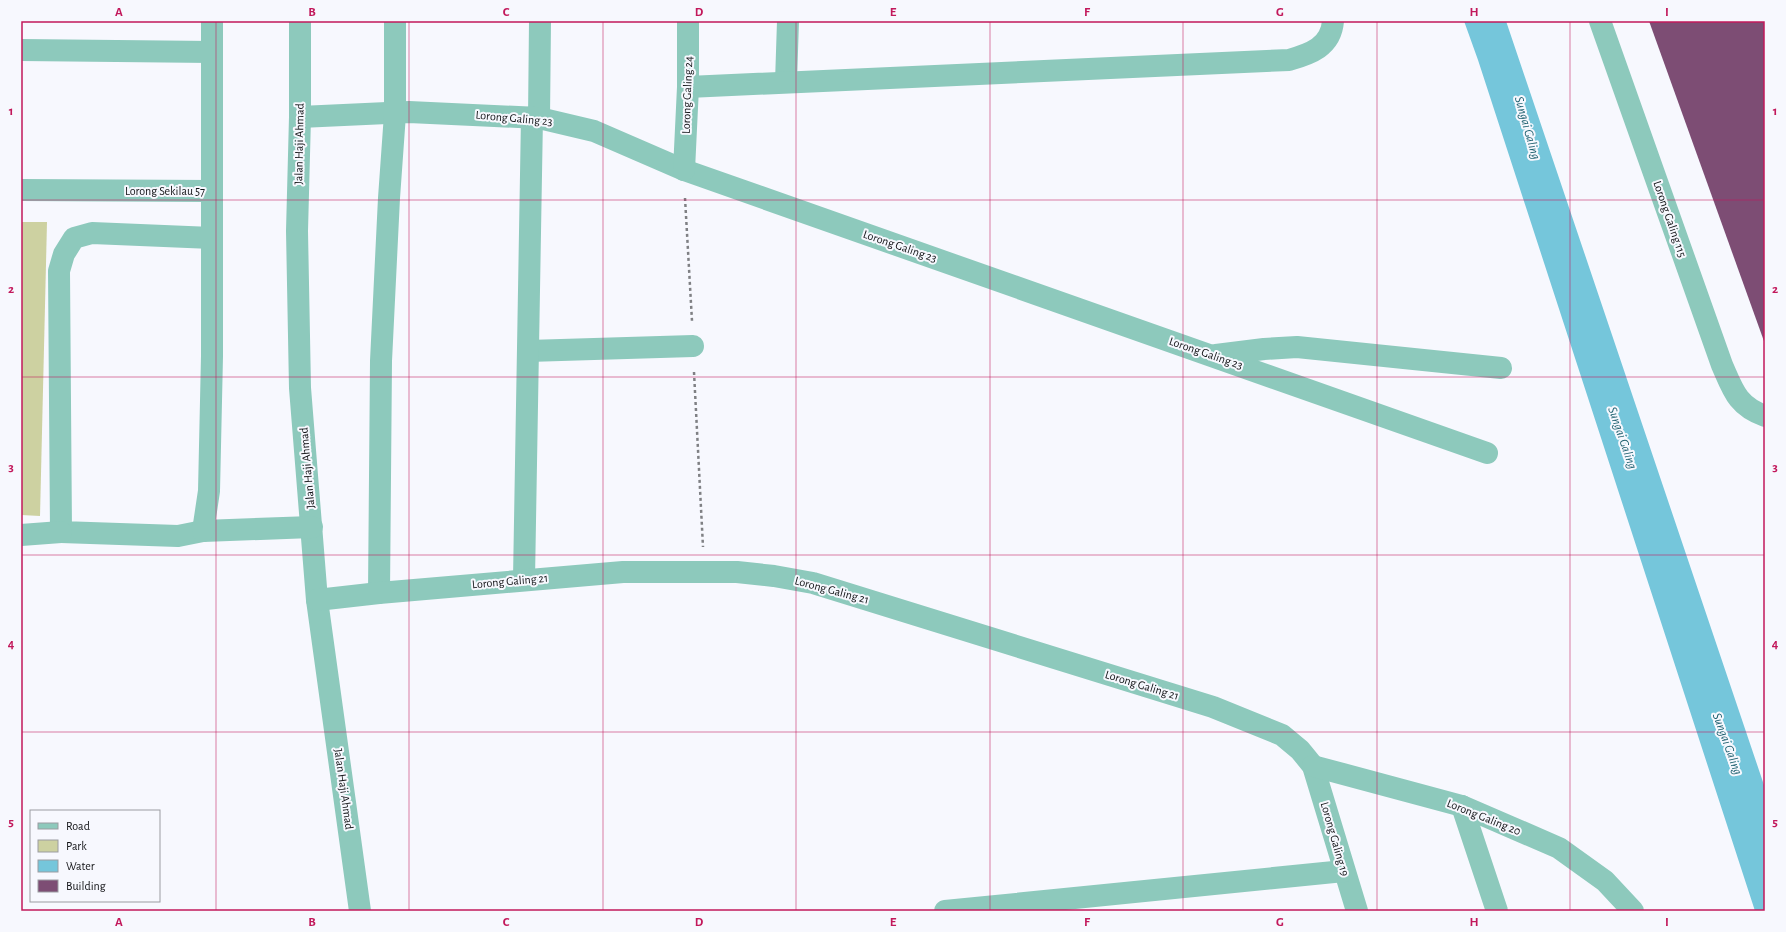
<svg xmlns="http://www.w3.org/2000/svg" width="1786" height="932" font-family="'Alegreya Sans',sans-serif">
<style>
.green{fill:#cdd1a1}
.water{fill:#75c6db}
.building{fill:#7d4d74}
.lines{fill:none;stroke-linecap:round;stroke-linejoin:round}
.path{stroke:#7f8084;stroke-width:2.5;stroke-dasharray:3 3;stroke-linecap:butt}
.minor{stroke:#8dc9bc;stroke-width:22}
.grid{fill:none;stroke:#c2185b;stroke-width:1;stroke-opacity:0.55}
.labels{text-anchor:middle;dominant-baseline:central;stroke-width:4;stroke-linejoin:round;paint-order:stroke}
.street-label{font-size:12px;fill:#121316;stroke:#f7f8fe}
.water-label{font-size:13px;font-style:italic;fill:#1f6170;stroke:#f7f8fe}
.neatline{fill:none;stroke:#c2185b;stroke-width:1.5}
.grid-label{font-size:13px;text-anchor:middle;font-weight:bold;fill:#c2185b}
</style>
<rect width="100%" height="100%" fill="#f7f8fe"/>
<polygon class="green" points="21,222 47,222 40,516 21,515"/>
<polygon class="water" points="1464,21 1506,21 1765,788 1765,911 1755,911 1478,60"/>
<polygon class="building" points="1649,21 1765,21 1765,344"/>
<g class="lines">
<g class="path">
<polyline points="685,198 692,321"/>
<polyline points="694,372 703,547"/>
</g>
<g class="minor">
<polyline points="300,21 300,117 297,231 300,388 317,600 360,911"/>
<path d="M1600 21 1722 365C1733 390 1737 406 1765 416"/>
<polyline points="21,50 212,52"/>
<polyline points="786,82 788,21"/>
<path d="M688 87 1289 60C1310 54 1331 47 1333 21"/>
<polyline points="300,117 409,112 539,118 594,131 684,170 1487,453"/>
<polyline points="539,118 540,21"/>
<polyline points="684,170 688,87 688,21"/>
<polyline points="21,190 211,191"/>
<polyline points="212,238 92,233 74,238 64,254 59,271 61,532 178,536 203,531 312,527"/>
<polyline points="528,351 693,346"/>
<polyline points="1216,355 1264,349 1297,347 1501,368"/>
<polyline points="203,531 209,491 212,356 212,21"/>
<polyline points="21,535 61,532"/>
<polyline points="524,579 532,117"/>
<polyline points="379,593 381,361 389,198 395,114 395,21"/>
<polyline points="317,600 379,593 623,572 737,572 774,576 813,583 1213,707 1282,735 1300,750 1313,766 1357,911"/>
<polyline points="1313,766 1462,806 1559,848 1605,881 1633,911"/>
<polyline points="1462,806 1497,911"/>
<polyline points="945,911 1344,871"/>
</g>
</g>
<path class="grid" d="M216 21V911M409 21V911M603 21V911M796 21V911M990 21V911M1183 21V911M1377 21V911M1570 21V911M21 200H1765M21 377H1765M21 555H1765M21 732H1765"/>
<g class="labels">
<g class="street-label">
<text transform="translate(687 95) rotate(-88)">Lorong Galing 24</text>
<text transform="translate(514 118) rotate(5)">Lorong Galing 23</text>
<text transform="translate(299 144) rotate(-89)">Jalan Haji Ahmad</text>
<text x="165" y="191">Lorong Sekilau 57</text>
<text transform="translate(1670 219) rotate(71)">Lorong Galing 115</text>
<text transform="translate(900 246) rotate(19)">Lorong Galing 23</text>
<text transform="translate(1206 353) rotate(19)">Lorong Galing 23</text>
<text transform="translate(307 468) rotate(-95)">Jalan Haji Ahmad</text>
<text transform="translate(510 581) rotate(-5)">Lorong Galing 21</text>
<text transform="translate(832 590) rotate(15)">Lorong Galing 21</text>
<text transform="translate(1142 685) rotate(17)">Lorong Galing 21</text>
<text transform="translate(344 789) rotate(82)">Jalan Haji Ahmad</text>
<text transform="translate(1484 817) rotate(22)">Lorong Galing 20</text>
<text transform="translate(1335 839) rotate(74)">Lorong Galing 19</text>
</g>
<g class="water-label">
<text transform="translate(1527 128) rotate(74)">Sungai Galing</text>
<text transform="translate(1622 438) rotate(71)">Sungai Galing</text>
<text transform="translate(1727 744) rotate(70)">Sungai Galing</text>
</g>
</g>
<rect width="1786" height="932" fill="none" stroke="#f7f8fe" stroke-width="44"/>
<rect x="30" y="810" width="130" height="92" fill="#f7f8fe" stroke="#9b9ca1"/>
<rect x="38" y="823" width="20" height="6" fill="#8dc9bc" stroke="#9b9ca1"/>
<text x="66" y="830" font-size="12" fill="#121316">Road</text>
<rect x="38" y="840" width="20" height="12" fill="#cdd1a1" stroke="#9b9ca1"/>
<text x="66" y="850" font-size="12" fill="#121316">Park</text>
<rect x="38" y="860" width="20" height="12" fill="#75c6db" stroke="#9b9ca1"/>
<text x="66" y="870" font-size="12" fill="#121316">Water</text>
<rect x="38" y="880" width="20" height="12" fill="#7d4d74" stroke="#9b9ca1"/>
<text x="66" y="890" font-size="12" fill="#121316">Building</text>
<rect x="22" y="22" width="1742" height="888" class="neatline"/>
<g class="grid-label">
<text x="119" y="16">A</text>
<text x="312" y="16">B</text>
<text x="506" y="16">C</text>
<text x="699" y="16">D</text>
<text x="893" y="16">E</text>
<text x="1087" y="16">F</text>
<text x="1280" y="16">G</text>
<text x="1474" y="16">H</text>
<text x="1667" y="16">I</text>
<text x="11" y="115">1</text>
<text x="1775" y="115">1</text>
<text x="11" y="293">2</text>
<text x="1775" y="293">2</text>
<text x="11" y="471">3</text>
<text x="1775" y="471">3</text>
<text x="11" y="648">4</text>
<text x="1775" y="648">4</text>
<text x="11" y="826">5</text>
<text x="1775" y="826">5</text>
<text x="119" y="926">A</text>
<text x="312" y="926">B</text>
<text x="506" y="926">C</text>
<text x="699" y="926">D</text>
<text x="893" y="926">E</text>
<text x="1087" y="926">F</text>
<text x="1280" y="926">G</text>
<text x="1474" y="926">H</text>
<text x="1667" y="926">I</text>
</g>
</svg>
